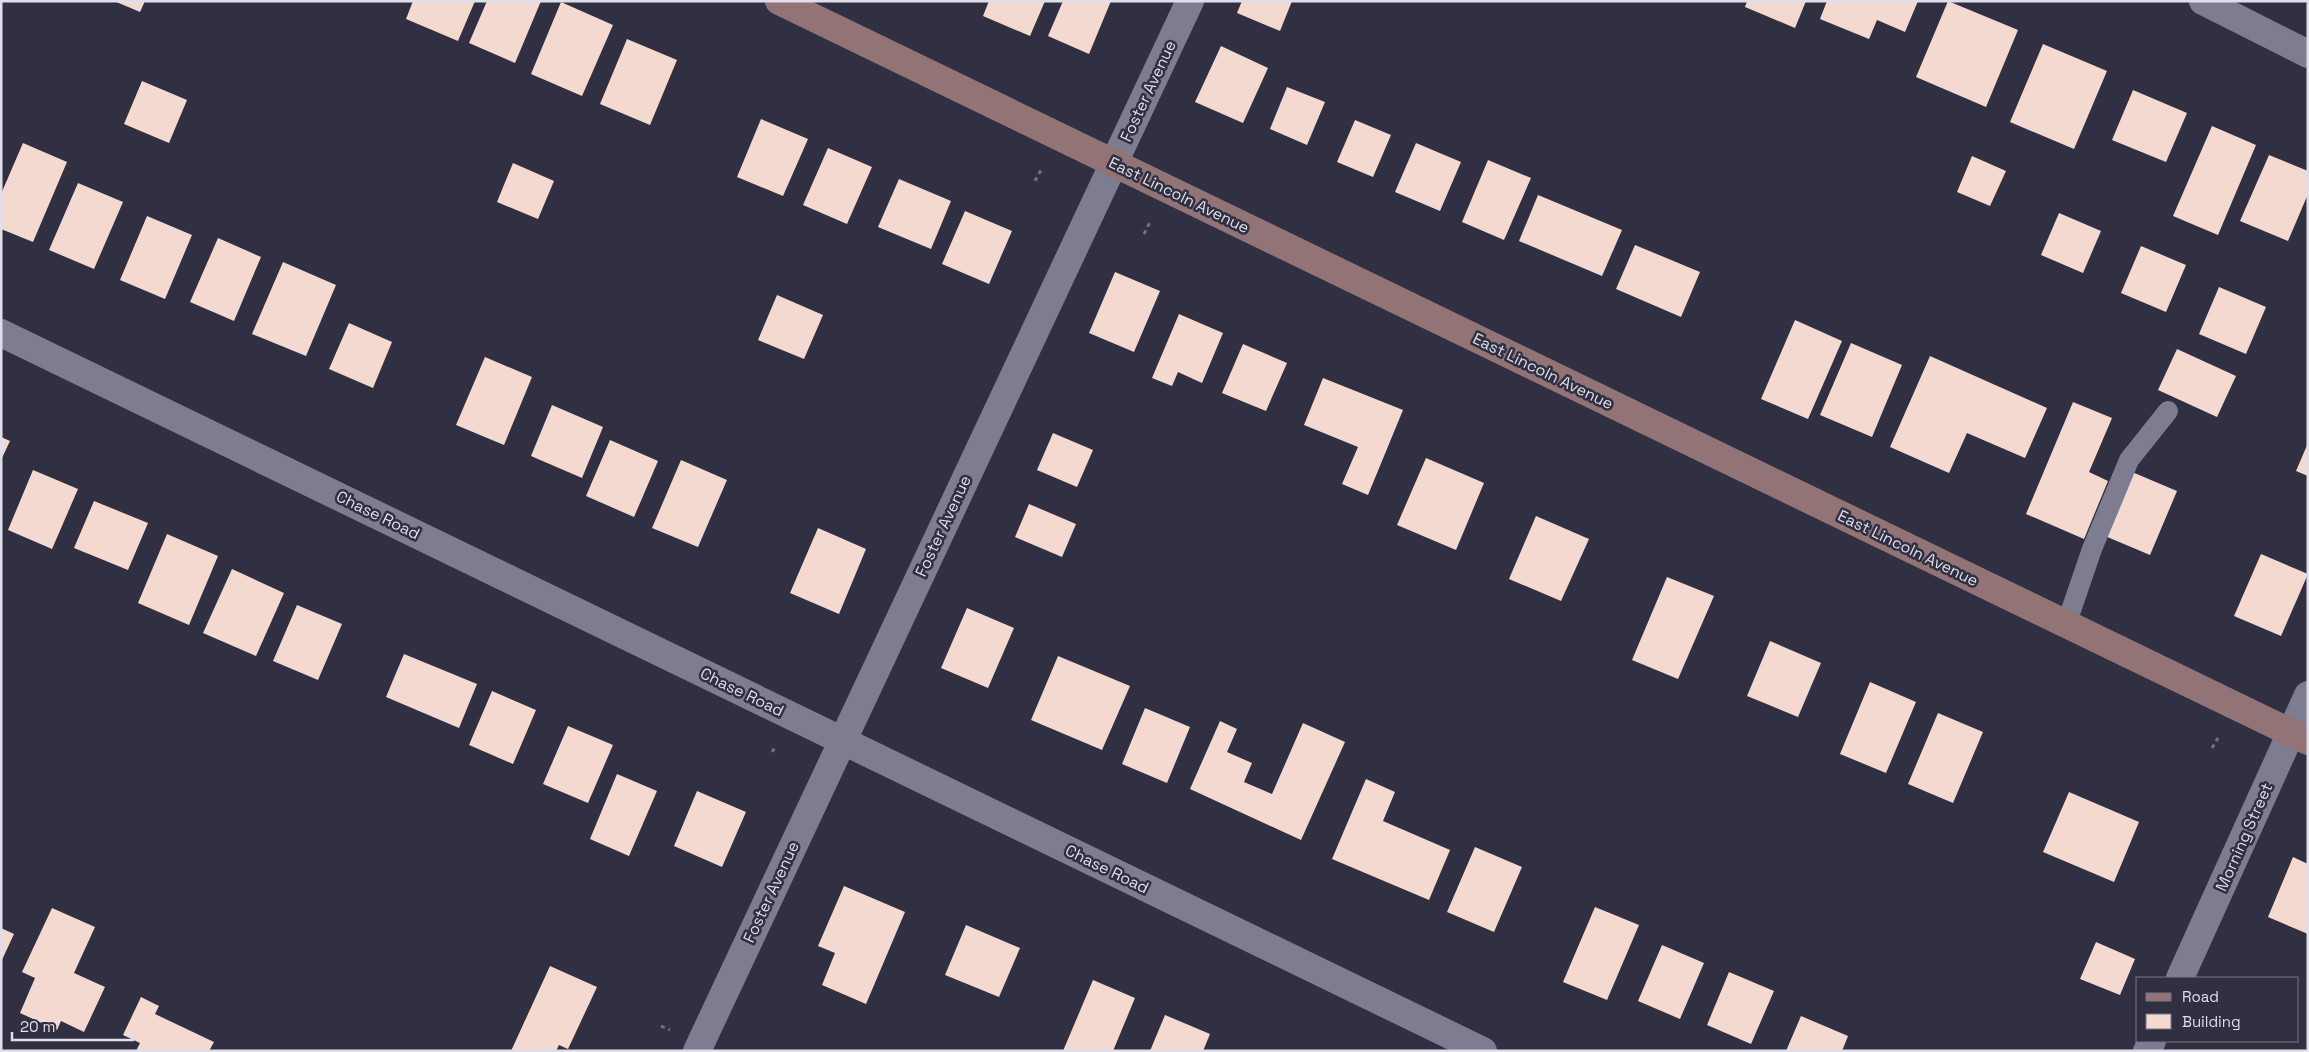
<svg xmlns="http://www.w3.org/2000/svg" width="2309" height="1052" font-family="'Space Grotesk',sans-serif">
<style>
.building{fill:#f4d9d1}
.lines{fill:none;stroke-linecap:round;stroke-linejoin:round}
.path{stroke:#717080;stroke-width:3;stroke-dasharray:4 4;stroke-linecap:butt}
.service{stroke:#7d7c91;stroke-width:20}
.minor{stroke:#7d7c91;stroke-width:28}
.secondary{stroke:#927476;stroke-width:28}
.labels{text-anchor:middle;dominant-baseline:central;stroke-width:5;stroke-linejoin:round;paint-order:stroke}
.street-label{font-size:16px;fill:#dfdfeb;stroke:#313042}
</style>
<rect width="100%" height="100%" fill="#313042"/>
<g class="building">
<polygon points="114,1 145,1 140,12"/>
<polygon points="413,1 475,1 458,41 406,19"/>
<polygon points="487,1 541,1 515,63 469,43"/>
<polygon points="989,1 1045,1 1030,36 983,16"/>
<polygon points="1063,1 1111,1 1089,54 1048,36"/>
<polygon points="1242,1 1292,1 1280,31 1237,13"/>
<polygon points="1747,1 1806,1 1795,28 1745,7"/>
<polygon points="1827,1 1918,1 1905,32 1877,20 1869,39 1820,19"/>
<polygon points="1948,1 2018,30 1986,107 1916,77"/>
<polygon points="561,2 613,25 582,96 531,74"/>
<polygon points="627,39 677,60 650,125 600,104"/>
<polygon points="2043,44 2107,71 2074,149 2010,122"/>
<polygon points="1221,46 1268,68 1243,123 1195,102"/>
<polygon points="142,81 187,100 169,143 124,124"/>
<polygon points="1287,87 1325,102 1307,145 1270,129"/>
<polygon points="2133,90 2187,113 2166,162 2112,140"/>
<polygon points="761,119 808,139 783,196 737,177"/>
<polygon points="1355,120 1391,135 1373,177 1337,162"/>
<polygon points="2212,126 2256,145 2218,235 2173,216"/>
<polygon points="23,143 67,162 33,242 1,229 1,194"/>
<polygon points="1416,143 1461,162 1440,211 1395,192"/>
<polygon points="828,148 872,167 847,224 803,205"/>
<polygon points="2269,155 2308,171 2308,194 2288,241 2240,221"/>
<polygon points="1972,156 2006,171 1990,206 1957,192"/>
<polygon points="1488,160 1531,178 1504,240 1462,222"/>
<polygon points="513,163 554,181 538,219 497,202"/>
<polygon points="899,179 951,201 931,249 878,227"/>
<polygon points="78,183 123,202 94,269 49,250"/>
<polygon points="1538,195 1622,230 1602,276 1519,241"/>
<polygon points="965,211 1012,231 989,284 942,264"/>
<polygon points="2059,213 2101,231 2083,273 2041,255"/>
<polygon points="147,216 192,235 165,299 120,280"/>
<polygon points="218,238 261,257 234,321 190,302"/>
<polygon points="1635,245 1700,272 1681,317 1616,289"/>
<polygon points="2141,246 2186,265 2166,312 2121,293"/>
<polygon points="283,262 336,285 306,356 252,334"/>
<polygon points="1115,272 1160,291 1134,352 1089,333"/>
<polygon points="2219,287 2266,307 2246,354 2199,334"/>
<polygon points="777,295 823,315 804,359 758,340"/>
<polygon points="1179,314 1223,333 1202,383 1178,372 1172,386 1152,378"/>
<polygon points="1795,320 1842,341 1808,419 1761,399"/>
<polygon points="349,323 392,342 373,388 329,369"/>
<polygon points="1851,343 1902,365 1872,437 1820,415"/>
<polygon points="1243,344 1287,363 1266,411 1222,393"/>
<polygon points="2177,349 2236,376 2217,417 2158,390"/>
<polygon points="1930,356 2047,408 2025,458 1967,433 1949,473 1890,447"/>
<polygon points="485,357 532,377 504,445 456,425"/>
<polygon points="1323,378 1403,410 1368,495 1342,484 1358,447 1304,425"/>
<polygon points="2073,402 2112,418 2089,472 2108,481 2084,539 2026,514"/>
<polygon points="552,405 603,427 582,478 531,456"/>
<polygon points="1053,433 1093,450 1077,487 1037,470"/>
<polygon points="1,437 10,441 1,460"/>
<polygon points="610,440 658,461 634,517 586,496"/>
<polygon points="2308,443 2308,476 2296,471"/>
<polygon points="1426,458 1484,483 1456,550 1397,525"/>
<polygon points="681,460 727,480 698,547 652,528"/>
<polygon points="33,470 78,489 52,549 8,530"/>
<polygon points="2132,472 2177,491 2150,555 2105,536"/>
<polygon points="94,501 148,523 128,570 74,548"/>
<polygon points="1029,504 1076,524 1062,557 1015,537"/>
<polygon points="1536,516 1589,539 1561,601 1509,579"/>
<polygon points="818,528 866,549 839,614 790,593"/>
<polygon points="167,534 218,556 189,625 138,603"/>
<polygon points="2261,554 2308,574 2281,636 2234,616"/>
<polygon points="232,569 284,593 256,656 203,633"/>
<polygon points="1667,577 1714,596 1678,679 1632,660"/>
<polygon points="297,605 342,624 318,680 273,661"/>
<polygon points="967,608 1014,628 988,688 941,668"/>
<polygon points="1770,641 1821,663 1798,717 1747,696"/>
<polygon points="404,654 477,684 459,728 386,697"/>
<polygon points="1058,656 1130,686 1102,750 1031,720"/>
<polygon points="1870,682 1916,702 1886,773 1840,754"/>
<polygon points="492,691 536,710 513,764 469,745"/>
<polygon points="1145,708 1190,727 1167,783 1122,764"/>
<polygon points="1938,713 1983,732 1953,803 1908,784"/>
<polygon points="1220,721 1237,729 1227,752 1252,763 1244,782 1272,794 1303,723 1345,742 1301,840 1190,789"/>
<polygon points="568,726 613,745 588,803 543,784"/>
<polygon points="617,774 657,791 629,856 590,839"/>
<polygon points="1366,779 1395,792 1383,821 1450,850 1429,900 1332,859"/>
<polygon points="697,791 746,812 722,867 674,846"/>
<polygon points="2069,792 2139,822 2114,882 2043,852"/>
<polygon points="1475,847 1522,867 1494,932 1447,912"/>
<polygon points="2293,857 2308,864 2308,934 2268,917"/>
<polygon points="844,886 905,912 866,1004 822,985 835,953 818,946"/>
<polygon points="1595,907 1639,925 1607,1000 1563,982"/>
<polygon points="52,908 95,927 74,973 105,987 84,1032 61,1021 57,1030 20,1013 35,978 22,972"/>
<polygon points="966,925 1020,948 999,997 945,975"/>
<polygon points="1,928 14,934 1,962"/>
<polygon points="2096,942 2135,959 2120,995 2080,979"/>
<polygon points="1662,945 1704,963 1680,1019 1638,1001"/>
<polygon points="550,966 597,987 568,1049 559,1045 556,1051 511,1051"/>
<polygon points="1729,972 1774,991 1751,1044 1707,1025"/>
<polygon points="1093,980 1135,998 1113,1051 1063,1051"/>
<polygon points="141,997 159,1006 155,1014 214,1042 209,1051 136,1051 140,1043 123,1035"/>
<polygon points="1165,1015 1210,1034 1203,1051 1150,1051"/>
<polygon points="1801,1016 1848,1036 1842,1051 1786,1051"/>
</g>
<g class="lines">
<g class="path">
<polyline points="1035,181 1041,170"/>
<polyline points="1144,234 1150,222"/>
<polyline points="2212,748 2218,738"/>
<polyline points="772,752 776,746"/>
<polyline points="661,1026 670,1030"/>
</g>
<polyline class="service" points="2066,625 2092,549 2129,460 2168,411"/>
<g class="minor">
<polyline points="2203,1 2308,54"/>
<polyline points="1,333 1483,1051"/>
<polyline points="2180,978 2308,695"/>
<polyline points="697,1051 1190,1"/>
<polyline points="2147,1051 2152,1041"/>
</g>
<polyline class="secondary" points="779,1 2308,741"/>
</g>
<g class="labels">
<g class="street-label">
<text transform="translate(1148 91) rotate(-65)">Foster Avenue</text>
<text transform="translate(1179 195) rotate(26)">East Lincoln Avenue</text>
<text transform="translate(1543 371) rotate(26)">East Lincoln Avenue</text>
<text transform="translate(378 515) rotate(26)">Chase Road</text>
<text transform="translate(943 526) rotate(-65)">Foster Avenue</text>
<text transform="translate(1908 548) rotate(26)">East Lincoln Avenue</text>
<text transform="translate(742 692) rotate(26)">Chase Road</text>
<text transform="translate(2244 837) rotate(-66)">Morning Street</text>
<text transform="translate(1107 869) rotate(26)">Chase Road</text>
<text transform="translate(771 892) rotate(-65)">Foster Avenue</text>
</g>
</g>
<rect width="2309" height="1052" fill="none" stroke="#dfdfeb" stroke-width="5"/>
<rect x="2136" y="977" width="162" height="65" fill="#313042" stroke="#777686"/>
<rect x="2146" y="993" width="25" height="8" fill="#927476" stroke="#777686"/>
<text x="2182" y="1002" font-size="15" fill="#dfdfeb">Road</text>
<rect x="2146" y="1014" width="25" height="15" fill="#f4d9d1" stroke="#777686"/>
<text x="2182" y="1027" font-size="15" fill="#dfdfeb">Building</text>
<path d="M12 1032v8h121v-8" fill="none" stroke="#dfdfeb" stroke-width="2.5"/>
<text x="20" y="1032" font-size="15" fill="#dfdfeb" stroke="#313042" stroke-width="4" paint-order="stroke">20 m</text>
</svg>
